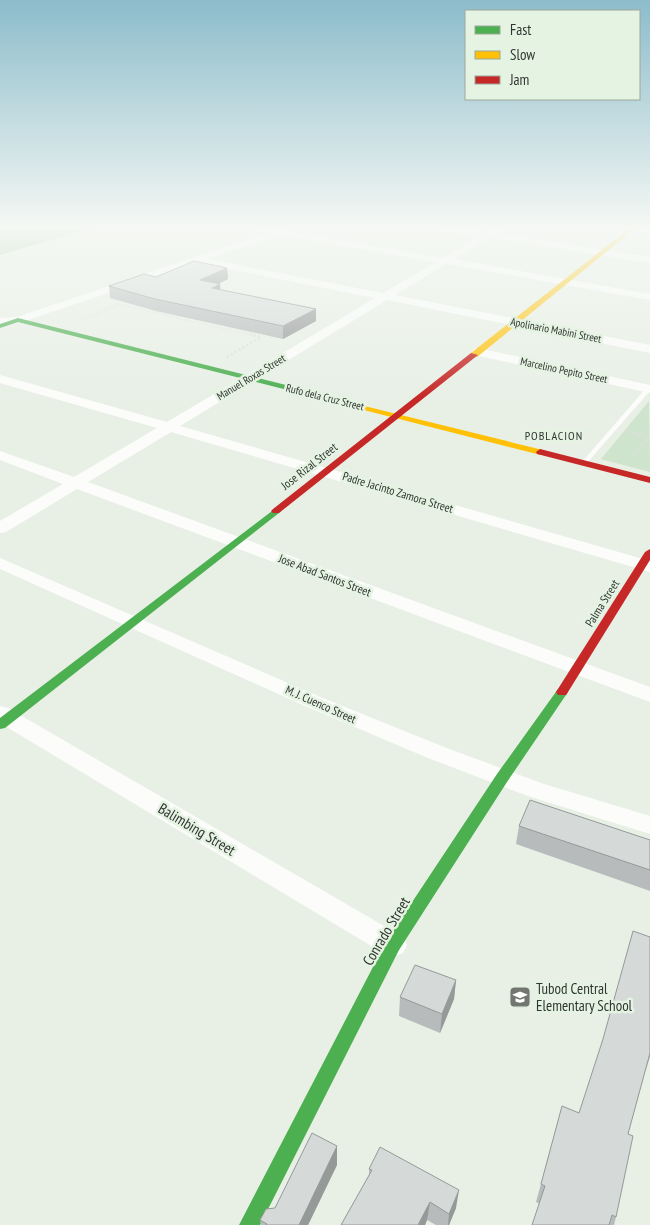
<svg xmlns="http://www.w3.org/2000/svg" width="650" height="1225" font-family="'PT Sans Narrow',sans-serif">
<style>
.green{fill:#cfe4cd}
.water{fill:#a3c7a0}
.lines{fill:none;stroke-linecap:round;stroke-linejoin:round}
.path-far1{stroke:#dddfdd;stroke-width:2;stroke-dasharray:1 2;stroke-linecap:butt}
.path{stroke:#dddfdd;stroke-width:2.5;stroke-dasharray:2 2.5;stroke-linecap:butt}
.lane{fill:#fcfdfb;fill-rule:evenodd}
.street{fill:#fcfdfb;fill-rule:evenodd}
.fast{fill:#4caf50;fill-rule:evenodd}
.slow{fill:#ffc107;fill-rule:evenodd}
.jam{fill:#c62828;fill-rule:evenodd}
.wall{fill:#b7bbbb}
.shaded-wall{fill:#959998}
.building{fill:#d5dad9;stroke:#959998}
.labels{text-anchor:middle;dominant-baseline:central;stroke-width:5;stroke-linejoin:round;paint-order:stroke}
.far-street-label{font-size:11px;fill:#313630;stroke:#e5f3e3}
.far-quarter-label{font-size:12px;letter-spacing:1px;fill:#313630;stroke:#e5f3e3}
.street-label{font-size:12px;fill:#313630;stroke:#e5f3e3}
.near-street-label{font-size:15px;fill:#313630;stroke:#e5f3e3}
.near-poi-label{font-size:15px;fill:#313630;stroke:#e5f3e3;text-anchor:start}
</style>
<rect width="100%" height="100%" fill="#e8f0e6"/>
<polygon class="green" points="649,401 650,472 600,459 601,459"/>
<polygon class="water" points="0,227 96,227 0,255"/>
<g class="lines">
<polyline class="path-far1" points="82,320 119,304 255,336"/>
<g class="path">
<polyline points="227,357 261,337 250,334"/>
<polyline points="627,431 638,434"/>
<polyline points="650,432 643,432 638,435 650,441"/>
<polyline points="631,460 646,440"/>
</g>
<polygon class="lane" points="650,386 650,391 586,464 582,464 582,462 647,387"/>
<g class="street">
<path d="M249 227H266L443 258 480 236 441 230 437 227H456L487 232 495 227H505L497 233 650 257V263L490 237 454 259 650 294V300L446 264 395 295 650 345V353L387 300 180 426 650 561V572L171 432 88 482 650 687V702L77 489 6 532 0 533V521L63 484 0 460V451L74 477 157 428 0 383V375L167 422 375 298 197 263 22 322 0 324V318L17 317 269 232 250 229ZM280 235 436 262 383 293 208 259Z"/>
<polygon points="626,227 650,227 650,233 627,229"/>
<polygon points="478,348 650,385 650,393 474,355 472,352 474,349"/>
<polygon points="0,558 318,696 444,747 544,784 650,816 650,834 528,796 428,758 303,705 0,569"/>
<polygon points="0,706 8,708 403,937 407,945 403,953 393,957 383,953 0,723"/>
</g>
<g class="fast">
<polygon points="18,318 350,401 351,403 347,405 18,322 0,328 0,324"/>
<polygon points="276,508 279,509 281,511 279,513 5,728 0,729 0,718"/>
<polygon points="562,688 566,689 568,692 507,782 399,950 260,1225 239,1225 387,940 497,774 558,689"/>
</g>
<g class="slow">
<polygon points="631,227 637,227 477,357 471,357 471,353"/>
<polygon points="344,401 543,450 544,452 540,455 537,454 344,405"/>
</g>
<g class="jam">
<polygon points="471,353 478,355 279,513 273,513 271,511 273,509"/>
<polygon points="540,449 650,477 650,483 537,454 536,452"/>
<polygon points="650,549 650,560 568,692 566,695 558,695 556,692 645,552"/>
</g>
</g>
<g class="wall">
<polygon points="227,268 228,279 218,284 220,284 220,290 316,309 316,321 283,339 156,311 110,298 109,286"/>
<polygon points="519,826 650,840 650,891 516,844"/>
<polygon points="650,937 650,1057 645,1072 628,1134 616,1217 614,1225 532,1225 540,1204 536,1202 562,1106 579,1113"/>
<polygon points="456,980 454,999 440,1033 399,1016 400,997"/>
<polygon points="337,1165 308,1225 261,1225 260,1220 275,1208"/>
<polygon points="369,1169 456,1208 449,1225 436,1225 427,1220 425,1225 341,1225 369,1175"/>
</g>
<g class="shaded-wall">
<polygon points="227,268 228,279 201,292 200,280"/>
<polygon points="220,284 221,296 212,288"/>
<polygon points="316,309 316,321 283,339 283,326"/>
<polygon points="456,980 454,999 440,1033 442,1014"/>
<polygon points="337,1146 337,1165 308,1225 299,1225"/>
<polygon points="459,1190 456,1208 449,1225 448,1225 449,1214"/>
<polygon points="430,1202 427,1220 425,1225 418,1225"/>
</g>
<g class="building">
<polygon points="194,261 227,268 200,280 220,284 212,288 316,309 283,326 155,299 109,286 144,274 156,277"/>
<polygon points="530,800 650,840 650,870 519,826"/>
<polygon points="633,931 650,937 650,1053 628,1134 633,1136 616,1217 612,1215 609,1225 532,1225 545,1186 541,1184 562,1106 579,1113 603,1039"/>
<polygon points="415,965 456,980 442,1014 400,997"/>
<polygon points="312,1133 337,1146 299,1225 266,1225 267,1224 260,1220 266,1209 275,1208"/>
<polygon points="380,1147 459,1190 449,1214 430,1202 418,1225 341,1225 372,1170 369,1169"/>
</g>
<linearGradient id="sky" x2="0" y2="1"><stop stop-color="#8cbccb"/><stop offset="0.57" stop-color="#f5f8f4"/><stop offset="1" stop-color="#f5f8f4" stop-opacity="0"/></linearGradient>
<rect width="650" height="398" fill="url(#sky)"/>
<defs>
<g id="school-square" transform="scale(1.125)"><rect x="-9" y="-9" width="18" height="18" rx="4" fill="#717770" stroke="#e5f3e3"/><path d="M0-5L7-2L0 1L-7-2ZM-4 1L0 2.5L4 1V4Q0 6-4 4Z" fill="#fff"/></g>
</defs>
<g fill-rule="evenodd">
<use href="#school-square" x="520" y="997"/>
</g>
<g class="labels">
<g class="far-street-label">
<text transform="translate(556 330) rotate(11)">Apolinario Mabini Street</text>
<text transform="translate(564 370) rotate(12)">Marcelino Pepito Street</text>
<text transform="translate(251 377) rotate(-31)">Manuel Roxas Street</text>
<text transform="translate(325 397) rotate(14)">Rufo dela Cruz Street</text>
</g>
<g class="far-quarter-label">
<text x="554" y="435">POBLACION</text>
</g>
<g class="street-label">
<text transform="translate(309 466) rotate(-38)">Jose Rizal Street</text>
<text transform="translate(398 492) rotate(17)">Padre Jacinto Zamora Street</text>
<text transform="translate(325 575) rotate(21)">Jose Abad Santos Street</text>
<text transform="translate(602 603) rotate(-58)">Palma Street</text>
<text transform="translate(321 704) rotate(24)">M. J. Cuenco Street</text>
</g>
<g class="near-street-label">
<text transform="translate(197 829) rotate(31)">Balimbing Street</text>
<text transform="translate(386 931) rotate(-59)">Conrado Street</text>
</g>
<g class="near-poi-label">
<text x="536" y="988">Tubod Central<tspan x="536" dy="17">Elementary School</tspan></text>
</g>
</g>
<rect x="465" y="10" width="175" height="90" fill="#e5f3e3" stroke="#9da79b"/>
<rect x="475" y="26" width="25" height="8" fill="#4caf50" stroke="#9da79b"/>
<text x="510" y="35" font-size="15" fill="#313630">Fast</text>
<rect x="475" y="51" width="25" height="8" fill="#ffc107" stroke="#9da79b"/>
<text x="510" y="60" font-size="15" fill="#313630">Slow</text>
<rect x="475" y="76" width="25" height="8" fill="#c62828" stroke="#9da79b"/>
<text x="510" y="85" font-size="15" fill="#313630">Jam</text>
</svg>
